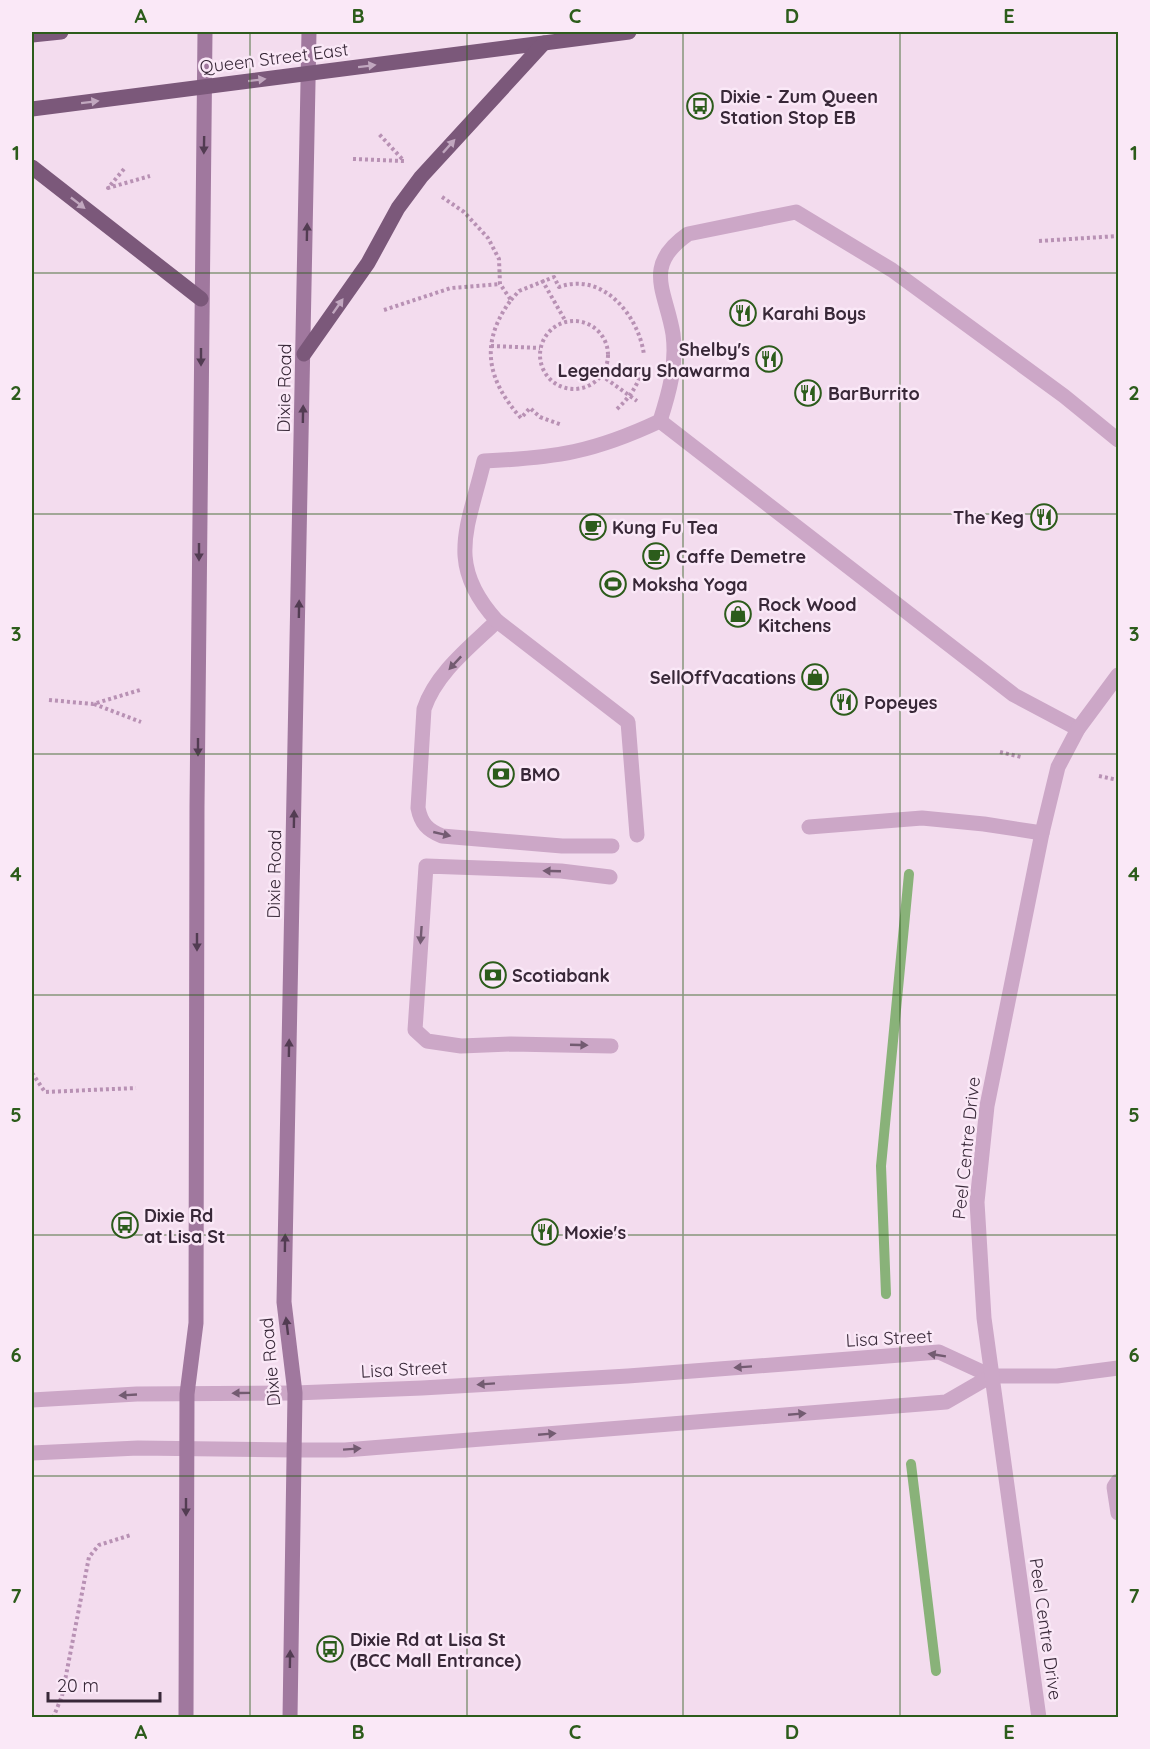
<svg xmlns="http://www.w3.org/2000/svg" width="1150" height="1749" font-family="Quicksand,sans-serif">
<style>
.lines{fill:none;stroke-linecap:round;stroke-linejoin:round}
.stream{stroke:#89b279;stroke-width:10}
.path{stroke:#b891b4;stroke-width:4;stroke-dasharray:3 3;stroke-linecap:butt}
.service{stroke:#cca7c7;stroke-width:15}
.minor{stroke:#cca7c7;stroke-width:15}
.tertiary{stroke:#cca7c7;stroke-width:15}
.secondary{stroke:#a0789e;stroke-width:15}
.primary{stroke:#7b587a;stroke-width:15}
.oneway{fill:#c1a7bf}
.oneway2{fill:#523c52}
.oneway3{fill:#735b71}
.grid{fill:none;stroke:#2c5c1b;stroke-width:1.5;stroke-opacity:0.55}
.labels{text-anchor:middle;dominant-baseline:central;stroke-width:5;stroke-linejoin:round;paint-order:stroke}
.street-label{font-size:18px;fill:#382838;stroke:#fae8f7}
.poi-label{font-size:18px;font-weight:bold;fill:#382838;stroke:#fae8f7;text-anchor:start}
.neatline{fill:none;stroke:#2c5c1b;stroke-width:2}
.grid-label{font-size:20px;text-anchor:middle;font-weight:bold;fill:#2c5c1b}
</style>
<rect width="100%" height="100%" fill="#f3dcee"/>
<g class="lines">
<g class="stream">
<polyline points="886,1294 881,1166 909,874"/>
<polyline points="911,1464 936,1671"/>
</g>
<g class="path">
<polyline points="353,159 404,161 379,134"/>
<polyline points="124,169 108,188 150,176"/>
<path d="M442 197 464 212 488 238 499 259 500 284 511 300C479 343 487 380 521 418L530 408 540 417 562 425"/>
<polyline points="1039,241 1118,236"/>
<polyline points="542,280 566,322"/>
<path d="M511 300 519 291 554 277 559 287C603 271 639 316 644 355"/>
<polyline points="384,310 451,288 500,284"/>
<circle cx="574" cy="355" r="34"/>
<polyline points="491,346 540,348"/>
<polyline points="601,375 637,401"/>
<path d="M617 409C631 396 639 384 643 365"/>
<polyline points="49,700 93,704 140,690"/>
<polyline points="94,704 141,722"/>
<polyline points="1000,752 1021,757"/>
<polyline points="1099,776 1118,780"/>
<polyline points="32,1073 45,1092 136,1088"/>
<polyline points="53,1718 62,1696 89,1557 99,1545 131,1535"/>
</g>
<g class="service">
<path d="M660 421C669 393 677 365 673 334 666 291 642 266 688 234L796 212 892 270 1064 396 1118 440"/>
<path d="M497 621C470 647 436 673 424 709L418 808C421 823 427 830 442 836L562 846H612"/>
<polyline points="809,827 922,818 984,824 1042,833"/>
<path d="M637 835 628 722 497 621C445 564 468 528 484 461 556 458 594 452 660 421L1014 695 1078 729"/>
<polyline points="610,877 561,871 426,866 415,1030 427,1041 461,1046 511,1044 611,1046"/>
<polyline points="991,1376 1057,1376 1118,1368"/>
<polyline points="1118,1481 1114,1487 1118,1513"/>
</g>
<g class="minor">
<polyline points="295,1393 422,1388 628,1376 939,1352 991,1376"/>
<polyline points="294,1450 345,1450 946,1402 991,1376"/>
<polyline points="1039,1718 984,1318 977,1202 987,1106 1042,833 1058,767 1078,729 1118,675"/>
</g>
<g class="tertiary">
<polyline points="32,1400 137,1394 295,1393"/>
<polyline points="32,1453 138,1448 294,1450"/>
</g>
<g class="secondary">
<polyline points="186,1718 187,1394 196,1323 197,807 205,32"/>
<polyline points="290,1718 295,1393 284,1302 309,32"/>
</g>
<g class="primary">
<polyline points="32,35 61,32"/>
<polyline points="32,109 629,32"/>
<polyline points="32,167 201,299"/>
<polyline points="304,354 368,263 398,208 421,177 544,43"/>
</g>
</g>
<defs><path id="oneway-solid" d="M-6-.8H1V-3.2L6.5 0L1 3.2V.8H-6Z" transform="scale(1.5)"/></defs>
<g class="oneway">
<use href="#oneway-solid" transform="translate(367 66) rotate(-7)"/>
<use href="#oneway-solid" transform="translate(257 80) rotate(-7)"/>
<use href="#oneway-solid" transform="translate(90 102) rotate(-7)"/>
<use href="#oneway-solid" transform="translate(449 146) rotate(-48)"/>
<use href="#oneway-solid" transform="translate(78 203) rotate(38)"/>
<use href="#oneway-solid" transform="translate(338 306) rotate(-55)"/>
</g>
<g class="oneway2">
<use href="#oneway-solid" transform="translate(204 145) rotate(91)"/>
<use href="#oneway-solid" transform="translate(307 232) rotate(-89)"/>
<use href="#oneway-solid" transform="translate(201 357) rotate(90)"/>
<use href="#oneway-solid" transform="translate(303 414) rotate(-89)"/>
<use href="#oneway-solid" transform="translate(199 552) rotate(90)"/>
<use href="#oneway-solid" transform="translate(299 609) rotate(-89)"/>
<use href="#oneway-solid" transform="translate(198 747) rotate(90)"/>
<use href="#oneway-solid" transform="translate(294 819) rotate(-89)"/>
<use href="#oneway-solid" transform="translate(197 942) rotate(90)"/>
<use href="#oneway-solid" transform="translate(289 1048) rotate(-89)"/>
<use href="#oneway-solid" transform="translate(285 1243) rotate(-89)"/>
<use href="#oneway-solid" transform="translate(287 1326) rotate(-97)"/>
<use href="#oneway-solid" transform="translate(186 1507) rotate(90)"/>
<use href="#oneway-solid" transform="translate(290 1659) rotate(-89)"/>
</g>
<g class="oneway3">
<use href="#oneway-solid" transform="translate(455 663) rotate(133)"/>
<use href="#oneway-solid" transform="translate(442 834) rotate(13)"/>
<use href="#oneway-solid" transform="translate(552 871) rotate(-178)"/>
<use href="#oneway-solid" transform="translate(421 935) rotate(94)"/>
<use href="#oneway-solid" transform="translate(579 1045) rotate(2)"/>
<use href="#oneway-solid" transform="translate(937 1355) rotate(-171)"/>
<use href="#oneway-solid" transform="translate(743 1367) rotate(176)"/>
<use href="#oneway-solid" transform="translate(486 1384) rotate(176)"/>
<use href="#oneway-solid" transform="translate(241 1393) rotate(179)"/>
<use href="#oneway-solid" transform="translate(128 1395) rotate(177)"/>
<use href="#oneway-solid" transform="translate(797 1414) rotate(-5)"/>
<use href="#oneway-solid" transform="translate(547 1434) rotate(-5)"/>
<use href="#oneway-solid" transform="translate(352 1449) rotate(-4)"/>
</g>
<path class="grid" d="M250 32V1718M467 32V1718M683 32V1718M900 32V1718M32 273H1118M32 514H1118M32 754H1118M32 995H1118M32 1235H1118M32 1476H1118"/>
<defs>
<g id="bus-ring" transform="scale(1.35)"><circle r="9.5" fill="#fae8f7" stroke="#2c5c1b" stroke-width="1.5"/><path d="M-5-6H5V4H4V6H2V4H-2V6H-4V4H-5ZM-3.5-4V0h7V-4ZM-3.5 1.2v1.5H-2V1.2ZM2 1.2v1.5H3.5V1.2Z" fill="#2c5c1b"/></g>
<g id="restaurant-ring" transform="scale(1.35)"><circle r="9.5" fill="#fae8f7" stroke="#2c5c1b" stroke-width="1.5"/><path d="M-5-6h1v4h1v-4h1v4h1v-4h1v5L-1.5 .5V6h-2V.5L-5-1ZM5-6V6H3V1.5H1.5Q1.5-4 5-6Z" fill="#2c5c1b"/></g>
<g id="cafe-ring" transform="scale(1.35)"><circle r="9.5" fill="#fae8f7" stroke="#2c5c1b" stroke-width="1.5"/><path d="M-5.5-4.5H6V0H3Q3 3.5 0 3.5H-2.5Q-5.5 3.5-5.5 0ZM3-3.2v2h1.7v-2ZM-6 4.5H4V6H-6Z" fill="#2c5c1b"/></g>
<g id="stadium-ring" transform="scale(1.35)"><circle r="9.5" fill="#fae8f7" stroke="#2c5c1b" stroke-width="1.5"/><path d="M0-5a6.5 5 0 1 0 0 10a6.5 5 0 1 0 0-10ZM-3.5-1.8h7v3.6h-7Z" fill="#2c5c1b"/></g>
<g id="shop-ring" transform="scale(1.35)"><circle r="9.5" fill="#fae8f7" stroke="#2c5c1b" stroke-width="1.5"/><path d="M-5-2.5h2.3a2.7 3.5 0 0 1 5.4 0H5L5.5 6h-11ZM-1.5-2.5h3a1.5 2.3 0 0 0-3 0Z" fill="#2c5c1b"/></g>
<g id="bank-ring" transform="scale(1.35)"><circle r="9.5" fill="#fae8f7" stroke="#2c5c1b" stroke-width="1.5"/><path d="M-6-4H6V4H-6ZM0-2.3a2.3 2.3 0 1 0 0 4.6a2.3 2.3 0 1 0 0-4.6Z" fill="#2c5c1b"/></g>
</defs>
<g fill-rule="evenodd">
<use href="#bus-ring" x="700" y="106"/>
<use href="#restaurant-ring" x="743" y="313"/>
<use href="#restaurant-ring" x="769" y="359"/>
<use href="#restaurant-ring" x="808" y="393"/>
<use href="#restaurant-ring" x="1044" y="517"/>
<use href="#cafe-ring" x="593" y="527"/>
<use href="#cafe-ring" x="656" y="556"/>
<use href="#stadium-ring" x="613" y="584"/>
<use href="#shop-ring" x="738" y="614"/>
<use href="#shop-ring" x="815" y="677"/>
<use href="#restaurant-ring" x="844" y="702"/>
<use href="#bank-ring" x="501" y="774"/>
<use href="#bank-ring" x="493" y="975"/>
<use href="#bus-ring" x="125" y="1225"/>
<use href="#restaurant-ring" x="545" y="1232"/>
<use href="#bus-ring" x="330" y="1649"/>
</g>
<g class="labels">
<g class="street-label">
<text transform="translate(274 58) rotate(-7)">Queen Street East</text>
<text transform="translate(284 388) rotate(-89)">Dixie Road</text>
<text transform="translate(274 874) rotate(-89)">Dixie Road</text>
<text transform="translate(966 1148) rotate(-84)">Peel Centre Drive</text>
<text transform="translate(889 1338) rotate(-3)">Lisa Street</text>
<text transform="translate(270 1362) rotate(-95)">Dixie Road</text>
<text transform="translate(404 1369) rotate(-3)">Lisa Street</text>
<text transform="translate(1046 1629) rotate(82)">Peel Centre Drive</text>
</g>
<g class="poi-label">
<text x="720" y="96">Dixie - Zum Queen<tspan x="720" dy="21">Station Stop EB</tspan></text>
<text x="762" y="313">Karahi Boys</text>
<text x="750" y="349" text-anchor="end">Shelby's<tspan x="750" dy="21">Legendary Shawarma</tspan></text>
<text x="828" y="393">BarBurrito</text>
<text x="1024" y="517" text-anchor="end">The Keg</text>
<text x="612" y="527">Kung Fu Tea</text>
<text x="676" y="556">Caffe Demetre</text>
<text x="632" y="584">Moksha Yoga</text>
<text x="758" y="604">Rock Wood<tspan x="758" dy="21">Kitchens</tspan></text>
<text x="796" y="677" text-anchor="end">SellOffVacations</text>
<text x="864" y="702">Popeyes</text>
<text x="520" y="774">BMO</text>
<text x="512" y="975">Scotiabank</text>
<text x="144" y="1215">Dixie Rd<tspan x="144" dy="21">at Lisa St</tspan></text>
<text x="564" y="1232">Moxie's</text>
<text x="350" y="1639">Dixie Rd at Lisa St<tspan x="350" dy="21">(BCC Mall Entrance)</tspan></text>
</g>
</g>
<rect width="1150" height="1749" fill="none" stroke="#fae8f7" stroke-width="66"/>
<path d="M48 1692v9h112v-9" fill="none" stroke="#382838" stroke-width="3"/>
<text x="57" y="1692" font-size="18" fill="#382838" stroke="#fae8f7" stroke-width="4.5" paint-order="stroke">20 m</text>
<rect x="33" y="33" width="1084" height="1683" class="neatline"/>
<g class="grid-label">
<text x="141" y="23">A</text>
<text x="358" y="23">B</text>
<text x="575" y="23">C</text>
<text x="792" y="23">D</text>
<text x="1009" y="23">E</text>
<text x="16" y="160">1</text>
<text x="1134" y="160">1</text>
<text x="16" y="400">2</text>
<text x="1134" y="400">2</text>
<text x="16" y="641">3</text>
<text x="1134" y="641">3</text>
<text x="16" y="881">4</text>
<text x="1134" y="881">4</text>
<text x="16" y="1122">5</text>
<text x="1134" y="1122">5</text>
<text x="16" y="1362">6</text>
<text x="1134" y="1362">6</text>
<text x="16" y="1603">7</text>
<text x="1134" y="1603">7</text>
<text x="141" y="1739">A</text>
<text x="358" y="1739">B</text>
<text x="575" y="1739">C</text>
<text x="792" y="1739">D</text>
<text x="1009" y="1739">E</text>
</g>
</svg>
